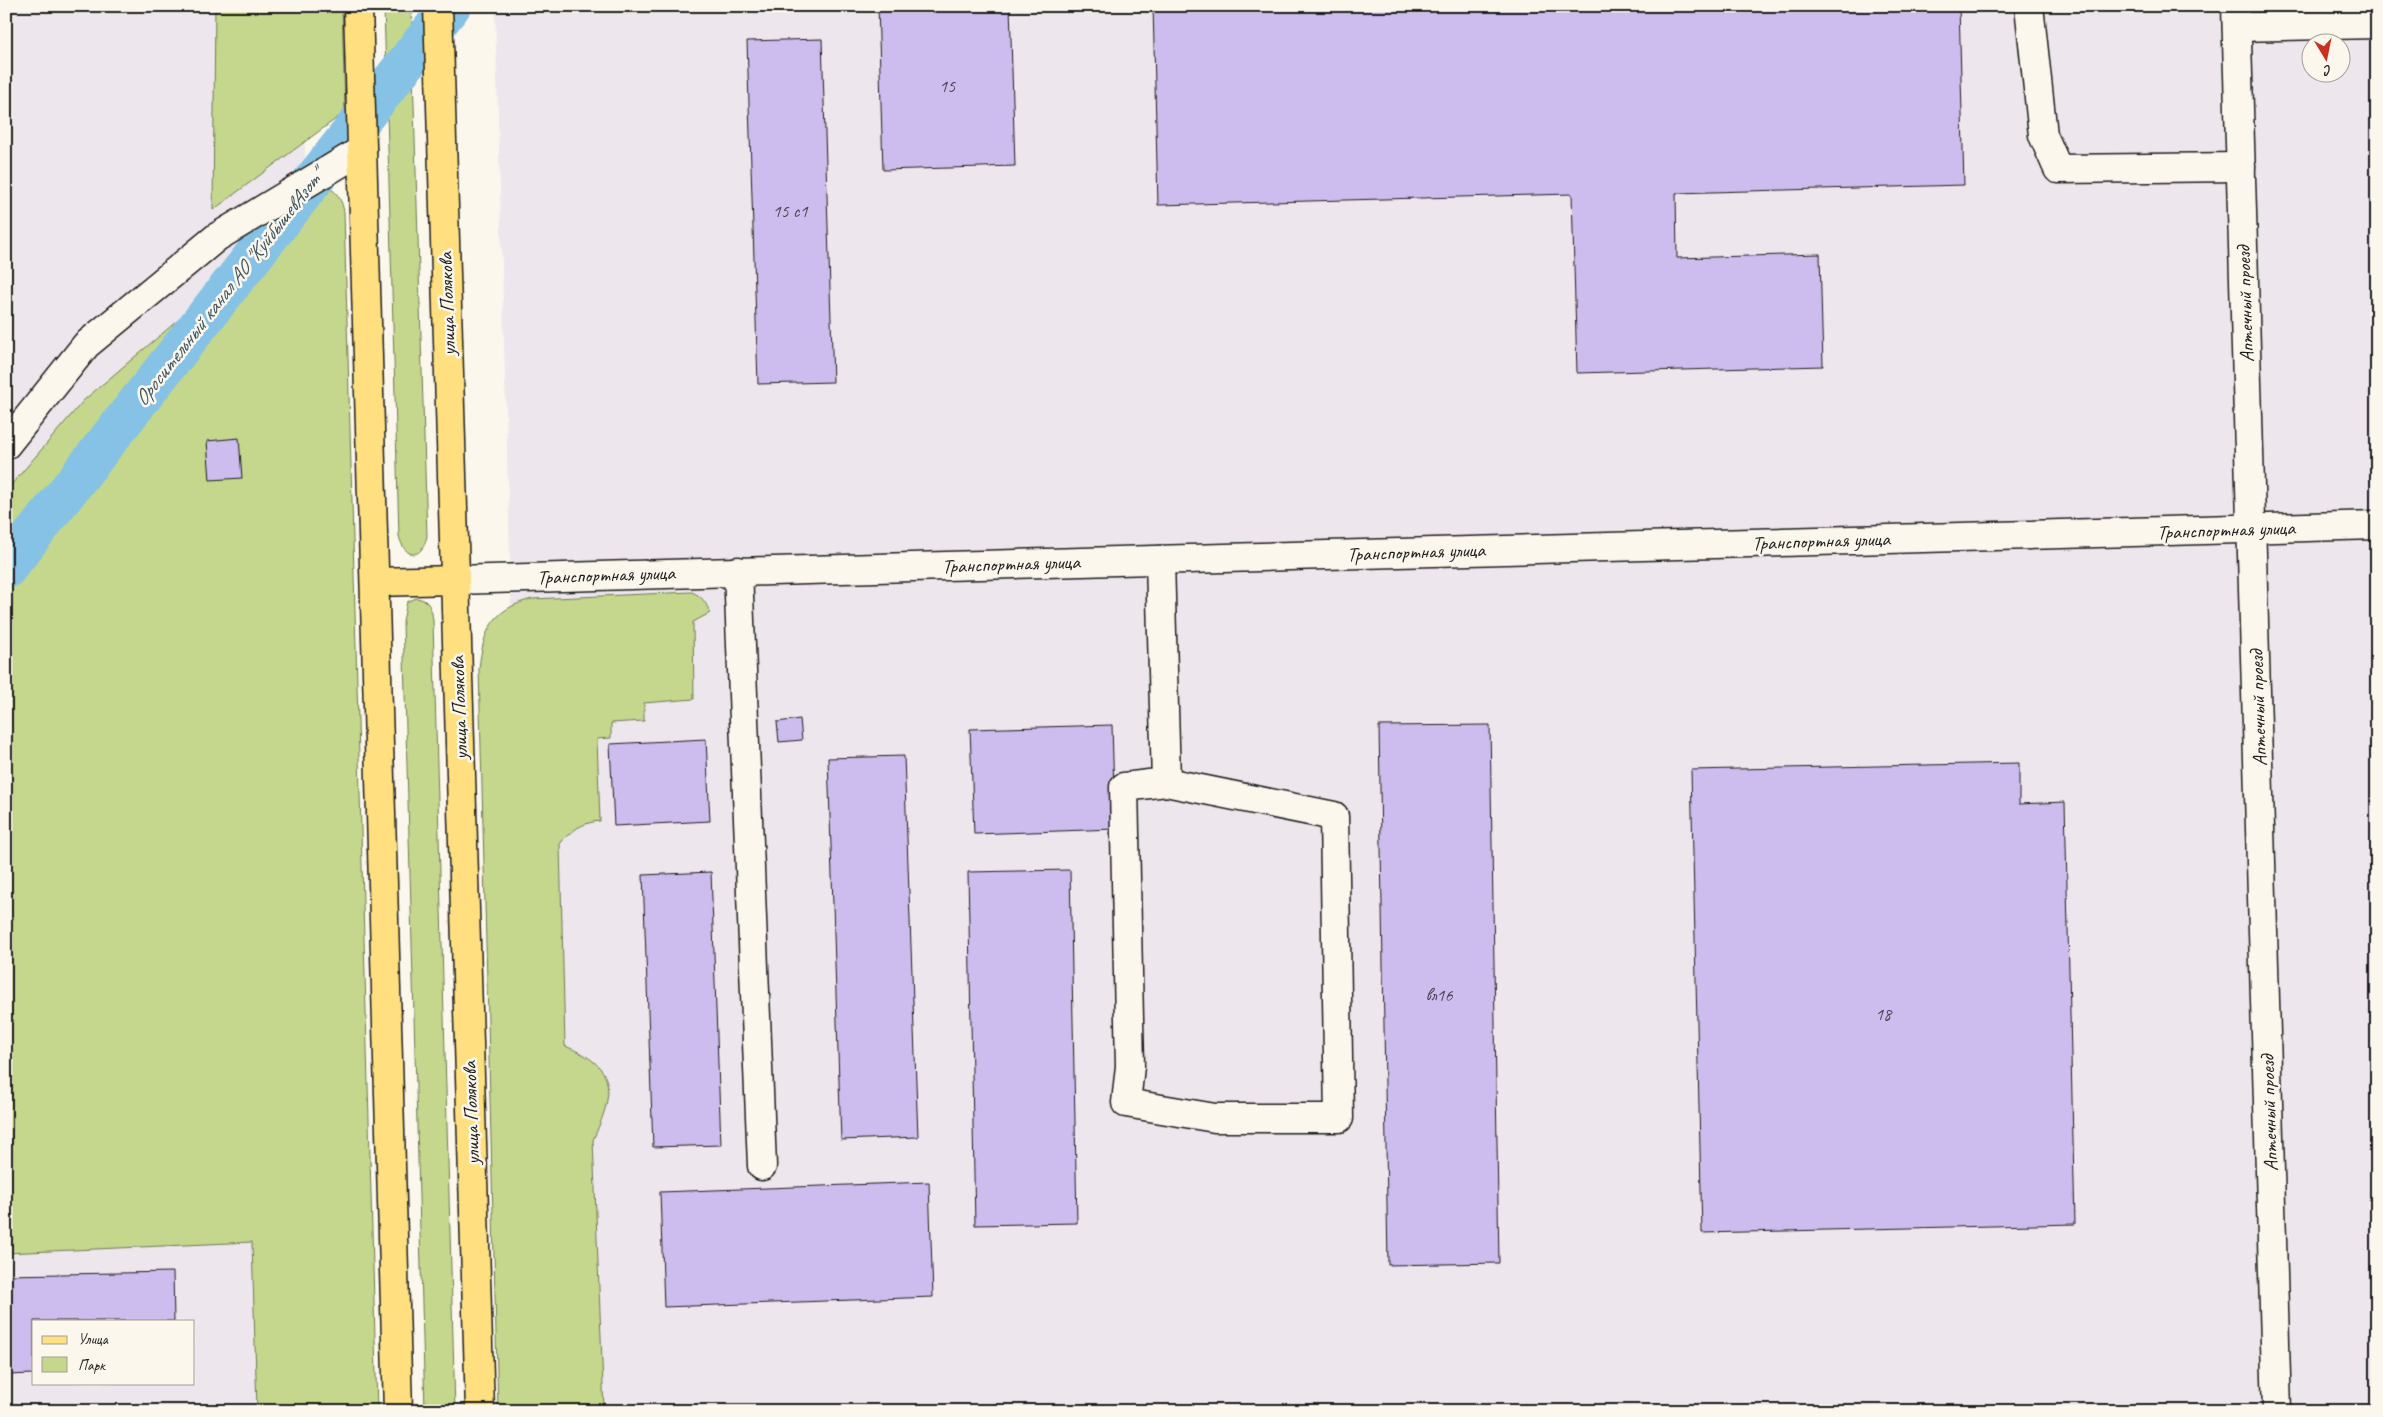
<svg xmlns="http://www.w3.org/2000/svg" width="2383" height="1417" font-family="Caveat,sans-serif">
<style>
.built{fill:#ede6ed;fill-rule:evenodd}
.green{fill:#c4d78d;stroke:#707a54}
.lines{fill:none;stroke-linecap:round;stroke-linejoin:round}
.canal{stroke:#86c2e5;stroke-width:40}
.building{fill:#cdbdef;stroke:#1c1c1c}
.minor-casing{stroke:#1c1c1c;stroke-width:31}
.major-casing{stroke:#1c1c1c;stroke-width:31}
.minor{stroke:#fbf7ec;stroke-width:28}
.major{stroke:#ffdf80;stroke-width:28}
.labels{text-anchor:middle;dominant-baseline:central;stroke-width:5;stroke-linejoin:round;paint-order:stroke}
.number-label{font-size:18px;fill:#484451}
.street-label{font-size:20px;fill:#1c1c1c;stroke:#fbf7ec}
.water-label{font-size:21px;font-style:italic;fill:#415662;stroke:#fbf7ec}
</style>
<rect width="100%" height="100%" fill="#fbf7ec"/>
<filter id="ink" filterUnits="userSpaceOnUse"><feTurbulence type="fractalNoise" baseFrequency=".02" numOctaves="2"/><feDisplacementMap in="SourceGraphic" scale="10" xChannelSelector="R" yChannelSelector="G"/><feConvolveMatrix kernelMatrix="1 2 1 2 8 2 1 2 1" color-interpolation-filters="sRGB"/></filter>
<g filter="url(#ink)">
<g class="built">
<path d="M6 6H302L331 1411H6ZM34 1321H194V1383H34Z"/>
<path d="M495 6H2377V1411H533ZM2310 42H2340V72H2310Z"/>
</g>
<g class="green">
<polygon points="215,6 342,6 345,112 213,210"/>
<path d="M384 6H411L427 536C422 560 405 560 399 536Z"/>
<path d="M314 185C332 184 341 195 344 212L377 1411H257L252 1242 6 1253V491L84 400 250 259 249 237Z"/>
<path d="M692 592C703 597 706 603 710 613L693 622 694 699 644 703V721L611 723V738L597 739 600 821C584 822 569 831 560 844L565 1046C619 1067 614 1093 593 1140L604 1411H498L479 669C483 631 492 609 532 599Z"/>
<path d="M416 598C429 599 432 609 433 621L455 1411H425L403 621 407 602Z"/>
</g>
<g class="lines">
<polyline class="canal" points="6,569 451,6"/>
</g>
<g class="building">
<polygon points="878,6 1010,6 1015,166 883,170"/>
<polygon points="1153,6 1959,6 1964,185 1676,193 1677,258 1820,254 1823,366 1577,373 1572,194 1158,205"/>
<polygon points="822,39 833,382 758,384 747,41"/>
<polygon points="239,438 242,478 210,480 207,441"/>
<polygon points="800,719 802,740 779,742 777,722"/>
<polygon points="1112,725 1115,829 974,834 970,729"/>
<polygon points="1490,725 1499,1263 1388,1265 1379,726"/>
<polygon points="706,739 710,821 614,826 610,744"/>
<polygon points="904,756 918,1137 841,1140 828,758"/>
<polygon points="2019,763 2019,804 2065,802 2075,1224 1702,1233 1691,770"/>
<polygon points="1070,870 1077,1223 975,1225 968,872"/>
<polygon points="711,872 721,1145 653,1147 643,875"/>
<polygon points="929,1182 933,1297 664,1307 660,1192"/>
<polygon points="173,1272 174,1321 34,1321 34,1374 6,1375 6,1275"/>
</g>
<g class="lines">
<g class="minor-casing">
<g id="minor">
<polyline points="2029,6 2043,135 2058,169 2241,167"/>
<polyline points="2236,6 2277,1411"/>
<polyline points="2237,27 2377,24"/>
<polyline points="6,445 86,345 217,237 362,150"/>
<polyline points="1160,560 1166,782 1124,787 1130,1066 1126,1103 1215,1118 1339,1118 1334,816 1166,782"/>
<polyline points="738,571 762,1166"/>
<polyline points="455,580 2377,525"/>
</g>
</g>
<g class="major-casing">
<g id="major">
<polyline points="358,6 398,1411"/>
<polyline points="438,6 480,1411"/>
<polyline points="375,582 455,580"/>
</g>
</g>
<use href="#minor" class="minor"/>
<use href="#major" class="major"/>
</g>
</g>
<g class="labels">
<g class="number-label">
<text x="947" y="86">15</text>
<text x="790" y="211">15 с1</text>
<text x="1439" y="995">вл16</text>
<text x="1883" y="1014">18</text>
</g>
<g class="street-label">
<text transform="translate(447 304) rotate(-92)">улица Полякова</text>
<text transform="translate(2245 304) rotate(-92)">Аптечный проезд</text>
<text transform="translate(2226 530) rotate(-2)">Транспортная улица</text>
<text transform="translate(1821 541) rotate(-2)">Транспортная улица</text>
<text transform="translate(1416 552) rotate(-2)">Транспортная улица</text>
<text transform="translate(1011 564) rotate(-2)">Транспортная улица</text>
<text transform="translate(606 575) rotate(-2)">Транспортная улица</text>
<text transform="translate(459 708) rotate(-92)">улица Полякова</text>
<text transform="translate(2258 708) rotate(-92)">Аптечный проезд</text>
<text transform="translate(471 1113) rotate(-92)">улица Полякова</text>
<text transform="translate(2269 1113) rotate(-92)">Аптечный проезд</text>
</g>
<g class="water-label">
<text transform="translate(228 288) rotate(-52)">Оросительный канал АО "КуйбышевАзот"</text>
</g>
</g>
<rect width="2383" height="1417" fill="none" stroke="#fbf7ec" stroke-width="25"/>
<rect x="12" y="12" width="2358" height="1392" fill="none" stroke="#1c1c1c" stroke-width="2" filter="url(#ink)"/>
<rect x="32" y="1320" width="162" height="65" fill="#fbf7ec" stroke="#a29f99"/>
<rect x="42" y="1336" width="25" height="8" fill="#ffdf80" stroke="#a29f99"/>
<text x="78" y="1344" font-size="15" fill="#1c1c1c">Улица</text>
<rect x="42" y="1357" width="25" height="15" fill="#c4d78d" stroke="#a29f99"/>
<text x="78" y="1370" font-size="15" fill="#1c1c1c">Парк</text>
<g transform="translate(2326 58) rotate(170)"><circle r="24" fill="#fbf7ec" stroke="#a29f99"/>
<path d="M0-4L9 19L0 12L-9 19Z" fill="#c8321e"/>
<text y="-8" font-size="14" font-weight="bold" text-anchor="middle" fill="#1c1c1c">С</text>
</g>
</svg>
